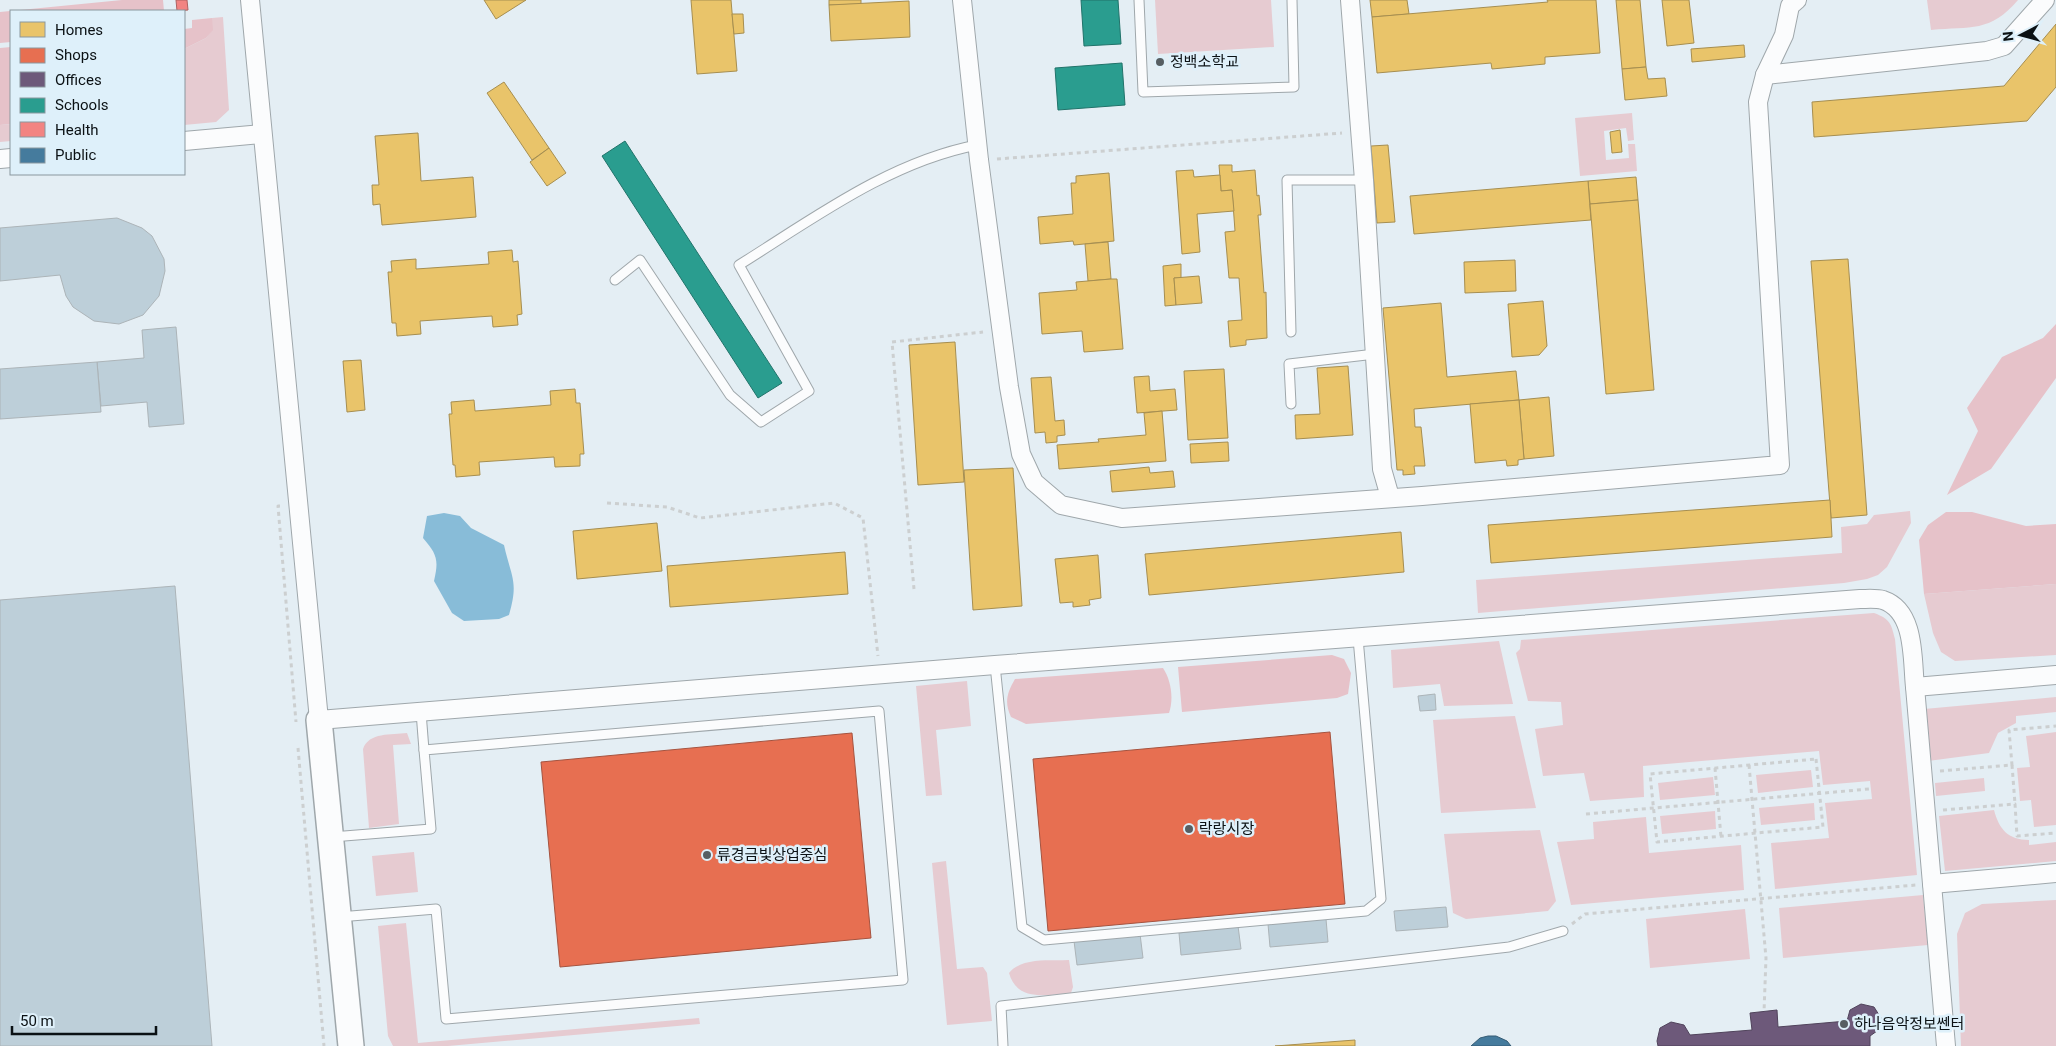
<svg xmlns="http://www.w3.org/2000/svg" width="2056" height="1046" font-family="Roboto,'Noto Sans KR',sans-serif">
<style>
.green{fill:#e6cbd1}
.forest{fill:#e6c2c9}
.water{fill:#88bcd8}
.homes{fill:#e9c46a;stroke:#a68e50}
.shops{fill:#e76f51;stroke:#a5533f}
.offices{fill:#6d597a;stroke:#50435b}
.schools{fill:#2a9d8f;stroke:#21736a}
.health{fill:#f28482;stroke:#ad6261}
.public{fill:#457b9d;stroke:#345b74}
.building{fill:#bdcfd9;stroke:#acb4b8}
.lines{fill:none;stroke-linecap:round;stroke-linejoin:round}
.service-casing{stroke:#9fa7ab;stroke-width:11}
.minor-casing{stroke:#9fa7ab;stroke-width:20}
.secondary-casing{stroke:#9fa7ab;stroke-width:28}
.path{stroke:#cccfd0;stroke-width:3;stroke-dasharray:4 4;stroke-linecap:butt}
.service{stroke:#fbfcfd;stroke-width:9}
.minor{stroke:#fbfcfd;stroke-width:18}
.secondary{stroke:#fbfcfd;stroke-width:25}
.poi-dot{fill:#575e62;stroke:#def0fa;stroke-width:2}
.labels{text-anchor:middle;dominant-baseline:central;stroke-width:5;stroke-linejoin:round;paint-order:stroke}
.poi-label{font-size:15px;fill:#0b1114;stroke:#def0fa;text-anchor:start}
</style>
<rect width="100%" height="100%" fill="#e4eef4"/>
<g class="green">
<polygon points="1155,0 1271,0 1274,47 1158,54"/>
<path d="M1927 0H2018C1990 33 1971 26 1931 30Z"/>
<polygon points="223,17 229,110 216,122 184,125 184,49 206,38 212,30 212,18"/>
<polygon points="1632,113 1634,140 1628,141 1626,128 1604,131 1606,160 1629,158 1628,144 1635,144 1637,171 1580,176 1575,118"/>
<polygon points="11,124 11,141 0,142 0,125"/>
<polygon points="1910,511 1911,523 1887,567 1878,575 1867,579 1844,583 1478,613 1476,580 1842,553 1841,527 1867,524 1874,515"/>
<polygon points="2056,584 2056,655 1955,661 1941,652 1933,633 1924,594"/>
<path d="M1874 613C1890 619 1891 623 1895 639L1917 875 1775 889 1771 843 1829 838 1825 803 1872 799 1870 781 1823 785 1819 751 1643 766 1644 797 1590 801 1584 773 1543 776 1535 729 1563 725 1561 702 1528 701 1516 653 1520 649 1521 640Z"/>
<polygon points="1499,641 1513,704 1444,706 1440,684 1393,688 1391,650"/>
<polygon points="967,681 971,726 936,730 942,795 926,796 916,686"/>
<polygon points="2056,697 2056,712 2016,716 2016,723 1998,733 1989,753 1928,761 1924,709"/>
<polygon points="1515,716 1536,808 1441,813 1433,720"/>
<polygon points="2056,732 2056,825 2034,827 2031,800 2020,801 2017,768 2030,767 2026,736"/>
<path d="M407 733 411 744 393 745 399 824 369 828 363 749C369 732 391 735 407 733Z"/>
<polygon points="1811,770 1813,787 1758,793 1756,775"/>
<polygon points="1713,777 1715,795 1660,800 1658,783"/>
<polygon points="1984,778 1985,791 1936,796 1935,783"/>
<polygon points="1814,803 1815,820 1761,825 1759,808"/>
<path d="M1994 810C1999 829 2008 840 2029 840V845L2056 842V861L1945 871 1939 816Z"/>
<polygon points="1715,811 1716,829 1662,834 1660,816"/>
<polygon points="1646,817 1649,853 1741,845 1744,890 1571,905 1557,842 1594,839 1593,822"/>
<polygon points="1540,830 1556,901 1548,911 1466,919 1453,913 1444,834"/>
<polygon points="414,852 418,892 376,896 372,856"/>
<polygon points="946,861 957,969 983,967 987,973 992,1021 947,1025 932,863"/>
<polygon points="1923,895 1928,945 1783,958 1779,908"/>
<polygon points="2056,900 2056,1046 1961,1046 1957,934 1965,913 1982,904"/>
<polygon points="1745,909 1750,959 1650,968 1646,919"/>
<polygon points="406,923 418,1043 699,1018 700,1024 448,1046 393,1046 388,1036 378,926"/>
<path d="M1069 960 1073 987 1071 993C1047 995 1017 1002 1009 973 1022 957 1049 961 1069 960Z"/>
</g>
<g class="forest">
<polygon points="122,0 163,0 164,11 11,11 11,42 0,43 0,12"/>
<polygon points="212,18 213,30 206,38 184,49 184,29 192,28 192,20"/>
<polygon points="11,47 11,124 0,125 0,48"/>
<polygon points="2056,324 2056,378 1991,469 1947,495 1978,431 1967,408 2002,357 2043,338"/>
<polygon points="1946,512 1972,512 2026,526 2056,524 2056,584 1924,594 1919,540 1928,525"/>
<polygon points="1332,655 1344,659 1351,673 1348,694 1337,698 1182,712 1178,667"/>
<path d="M1163 668C1171 680 1174 699 1169 713L1026 724 1011 717C1004 702 1007 693 1015 679Z"/>
</g>
<path class="water" d="M444 513 460 516 471 528 504 545C511 577 519 581 509 615L499 619 464 621 452 613 434 581C439 560 437 554 423 538L427 516Z"/>
<g class="homes">
<polygon points="484,0 526,0 496,19"/>
<polygon points="691,0 731,0 737,71 697,74"/>
<polygon points="829,0 861,0 861,4 829,5"/>
<polygon points="1370,0 1407,0 1409,14 1372,17"/>
<polygon points="1547,0 1596,0 1600,53 1545,57 1545,64 1492,69 1491,63 1377,73 1372,17 1548,2"/>
<polygon points="1616,0 1640,0 1646,67 1622,69"/>
<polygon points="1662,0 1689,0 1694,43 1667,46"/>
<polygon points="909,1 910,37 831,41 829,5"/>
<polygon points="732,14 743,14 744,33 734,34"/>
<polygon points="2056,24 2056,87 2027,121 1814,137 1812,102 2004,86"/>
<polygon points="1744,45 1745,57 1692,62 1691,49"/>
<polygon points="1646,67 1648,79 1665,78 1667,96 1625,100 1622,69"/>
<polygon points="504,82 549,148 532,160 487,93"/>
<polygon points="1620,130 1622,152 1612,153 1610,132"/>
<polygon points="418,133 421,181 473,177 476,217 382,225 380,204 373,205 372,185 379,185 375,136"/>
<polygon points="1388,145 1395,222 1377,223 1371,146"/>
<polygon points="549,148 566,173 547,186 530,162"/>
<polygon points="1219,165 1232,165 1232,172 1255,170 1257,196 1259,195 1261,215 1258,215 1264,293 1266,292 1267,338 1246,340 1246,345 1230,347 1228,321 1242,320 1239,278 1229,278 1225,232 1235,231 1232,190 1221,191"/>
<polygon points="1193,170 1194,177 1220,175 1221,191 1232,190 1234,211 1197,214 1200,252 1182,254 1176,171"/>
<polygon points="1109,173 1114,241 1074,245 1073,241 1040,244 1038,217 1073,214 1071,183 1076,183 1076,176"/>
<polygon points="1636,177 1638,200 1590,204 1588,181"/>
<polygon points="1588,181 1591,220 1414,234 1410,196"/>
<polygon points="1638,200 1654,390 1606,394 1590,204"/>
<polygon points="1108,242 1111,279 1088,281 1085,244"/>
<polygon points="512,250 513,262 518,261 522,314 517,315 518,325 493,327 492,316 420,321 421,334 397,336 396,323 392,323 388,272 392,272 391,261 416,259 416,269 489,264 488,252"/>
<polygon points="1848,259 1867,515 1831,518 1811,261"/>
<polygon points="1515,260 1516,291 1465,293 1464,262"/>
<polygon points="1181,264 1181,278 1174,278 1176,305 1165,306 1163,266"/>
<polygon points="1199,276 1202,303 1176,305 1174,278"/>
<polygon points="1111,279 1117,279 1123,349 1084,352 1082,331 1042,334 1039,293 1077,290 1076,282"/>
<polygon points="1543,301 1547,346 1539,355 1512,357 1508,304"/>
<polygon points="1441,303 1447,377 1516,371 1519,400 1414,409 1415,427 1421,427 1425,466 1414,466 1415,474 1403,475 1403,470 1397,470 1383,308"/>
<polygon points="955,342 964,482 918,485 909,345"/>
<polygon points="361,360 365,410 347,412 343,361"/>
<polygon points="1348,366 1353,435 1296,439 1295,415 1320,414 1317,368"/>
<polygon points="1224,369 1228,438 1188,440 1184,371"/>
<polygon points="1149,376 1150,391 1175,389 1177,410 1137,413 1134,377"/>
<polygon points="1051,377 1055,421 1064,420 1065,435 1057,436 1057,442 1046,443 1045,432 1035,433 1031,378"/>
<polygon points="575,389 576,403 580,403 584,454 580,454 580,466 555,467 554,457 479,462 480,475 456,477 455,465 453,465 449,414 452,414 451,402 474,400 475,411 551,405 550,391"/>
<polygon points="1549,397 1554,456 1524,459 1519,400"/>
<polygon points="1519,400 1524,459 1518,460 1518,465 1507,466 1506,460 1475,463 1470,404"/>
<polygon points="1162,411 1166,461 1059,469 1057,445 1099,442 1098,439 1146,435 1144,413"/>
<polygon points="1228,442 1229,461 1191,463 1190,444"/>
<polygon points="1149,467 1150,473 1173,471 1175,487 1112,492 1110,471"/>
<polygon points="1013,468 1022,606 973,610 964,470"/>
<polygon points="1830,500 1832,537 1491,563 1488,525"/>
<polygon points="657,523 662,571 577,579 573,531"/>
<polygon points="1401,532 1404,572 1149,595 1145,554"/>
<polygon points="845,552 848,594 670,607 667,566"/>
<polygon points="1098,555 1101,598 1089,600 1090,605 1073,607 1073,602 1060,603 1055,559"/>
<polygon points="1355,1040 1355,1046 1275,1046"/>
</g>
<g class="shops">
<polygon points="1330,732 1345,904 1048,931 1033,759"/>
<polygon points="852,733 871,938 560,967 541,762"/>
</g>
<polygon class="offices" points="1861,1004 1874,1007 1881,1018 1877,1031 1870,1036 1870,1046 1658,1046 1657,1041 1660,1028 1671,1022 1684,1025 1690,1035 1752,1030 1750,1013 1777,1010 1778,1027 1847,1021 1850,1010"/>
<g class="schools">
<polygon points="1081,0 1118,0 1121,44 1084,46"/>
<polygon points="1122,63 1125,105 1058,110 1055,68"/>
<polygon points="625,141 782,383 758,398 602,156"/>
</g>
<polygon class="health" points="176,0 187,0 188,10 177,11"/>
<polygon class="public" points="1488,1036 1496,1036 1507,1041 1511,1046 1471,1046 1480,1038"/>
<g class="building">
<polygon points="117,218 142,228 152,236 164,259 165,271 159,296 143,315 119,324 94,321 73,307 66,296 60,275 0,281 0,228"/>
<polygon points="176,327 184,424 149,427 147,402 101,406 97,362 144,358 142,330"/>
<polygon points="97,362 101,412 0,419 0,369"/>
<polygon points="175,586 212,1046 0,1046 0,600"/>
<polygon points="1435,694 1436,710 1420,711 1418,696"/>
<polygon points="1446,907 1448,927 1396,931 1394,911"/>
<polygon points="1326,919 1328,942 1270,947 1268,924"/>
<polygon points="1238,926 1241,949 1181,955 1179,933"/>
<polygon points="1140,934 1143,958 1077,965 1074,941"/>
</g>
<g class="lines">
<g class="service-casing">
<g id="service">
<polyline points="1139,0 1143,92 1294,87 1292,0"/>
<path d="M615 280 640 260 730 395 761 422 809 391 739 265C813 219 889 162 977 145"/>
<polyline points="1291,332 1287,180 1364,180"/>
<polyline points="1291,404 1289,364 1375,354"/>
<polyline points="995,665 1022,927 1044,940 1366,911 1381,899 1358,638"/>
<polyline points="421,712 424,750"/>
<polyline points="332,837 431,829 424,750 879,711 903,980 446,1019 436,909 339,917"/>
<polyline points="1003,1046 1001,1006 1509,947 1563,931"/>
</g>
</g>
<g class="minor-casing">
<g id="minor">
<path d="M250 0 319 720 995 665 1860 599C1867 599 1876 598 1883 600 1916 611 1912 660 1915 687L2056 675"/>
<polyline points="962,0 979,160 1009,387 1021,454 1034,482 1061,505 1122,518 1422,496 1780,465 1758,102 1765,75 1784,35 1790,6 1797,0"/>
<polyline points="1350,0 1364,180 1382,469 1390,497"/>
<polyline points="1765,75 1987,51 2004,46 2045,0"/>
<polyline points="184,141 262,134"/>
<polyline points="0,159 11,158"/>
<polyline points="1915,687 1946,1046"/>
<polyline points="1932,884 2056,873"/>
</g>
</g>
<g class="secondary-casing">
<polyline id="secondary" points="319,720 351,1046"/>
</g>
<g class="path">
<polyline points="997,159 1342,133"/>
<polyline points="607,503 667,507 700,518 834,503 863,518 878,656"/>
<polyline points="280,506 278,506 296,722"/>
<polyline points="914,589 892,342 983,332"/>
<polyline points="298,748 324,1046"/>
<polygon points="1816,759 1823,827 1657,842 1650,774"/>
<polyline points="1749,765 1766,958 1764,1012"/>
<polyline points="2012,765 2015,804"/>
<polyline points="1715,768 1721,837"/>
<polyline points="1940,771 2012,765 2009,730 2056,726"/>
<polyline points="1943,810 2015,804 2017,836 2056,833"/>
<polyline points="1586,814 1869,789"/>
<polyline points="1572,924 1585,914 1916,885"/>
</g>
<use href="#service" class="service"/>
<use href="#minor" class="minor"/>
<use href="#secondary" class="secondary"/>
</g>
<g class="poi-dot">
<circle cx="1160" cy="62" r="5"/>
<circle cx="1189" cy="829" r="5"/>
<circle cx="707" cy="855" r="5"/>
<circle cx="1844" cy="1024" r="5"/>
</g>
<g class="labels">
<g class="poi-label">
<text x="1170" y="62">정백소학교</text>
<text x="1199" y="829">락랑시장</text>
<text x="717" y="855">류경금빛상업중심</text>
<text x="1854" y="1024">하나음악정보쎈터</text>
</g>
</g>
<rect x="10" y="10" width="175" height="165" fill="#def0fa" stroke="#8a979e"/>
<rect x="20" y="22" width="25" height="15" fill="#e9c46a" stroke="#8a979e"/>
<text x="55" y="35" font-size="15" fill="#0b1114">Homes</text>
<rect x="20" y="48" width="25" height="15" fill="#e76f51" stroke="#8a979e"/>
<text x="55" y="60" font-size="15" fill="#0b1114">Shops</text>
<rect x="20" y="72" width="25" height="15" fill="#6d597a" stroke="#8a979e"/>
<text x="55" y="85" font-size="15" fill="#0b1114">Offices</text>
<rect x="20" y="98" width="25" height="15" fill="#2a9d8f" stroke="#8a979e"/>
<text x="55" y="110" font-size="15" fill="#0b1114">Schools</text>
<rect x="20" y="122" width="25" height="15" fill="#f28482" stroke="#8a979e"/>
<text x="55" y="135" font-size="15" fill="#0b1114">Health</text>
<rect x="20" y="148" width="25" height="15" fill="#457b9d" stroke="#8a979e"/>
<text x="55" y="160" font-size="15" fill="#0b1114">Public</text>
<g transform="translate(2021 35) rotate(264)" stroke="#def0fa" stroke-width="4" paint-order="stroke">
<path d="M0-4L9 19L0 12L-9 19Z" fill="#0b1114"/>
<text y="-8" font-size="14" font-weight="bold" text-anchor="middle" fill="#0b1114">N</text>
</g>
<path d="M12 1026v8h144v-8" fill="none" stroke="#0b1114" stroke-width="2.5"/>
<text x="20" y="1026" font-size="15" fill="#0b1114" stroke="#def0fa" stroke-width="4" paint-order="stroke">50 m</text>
</svg>
